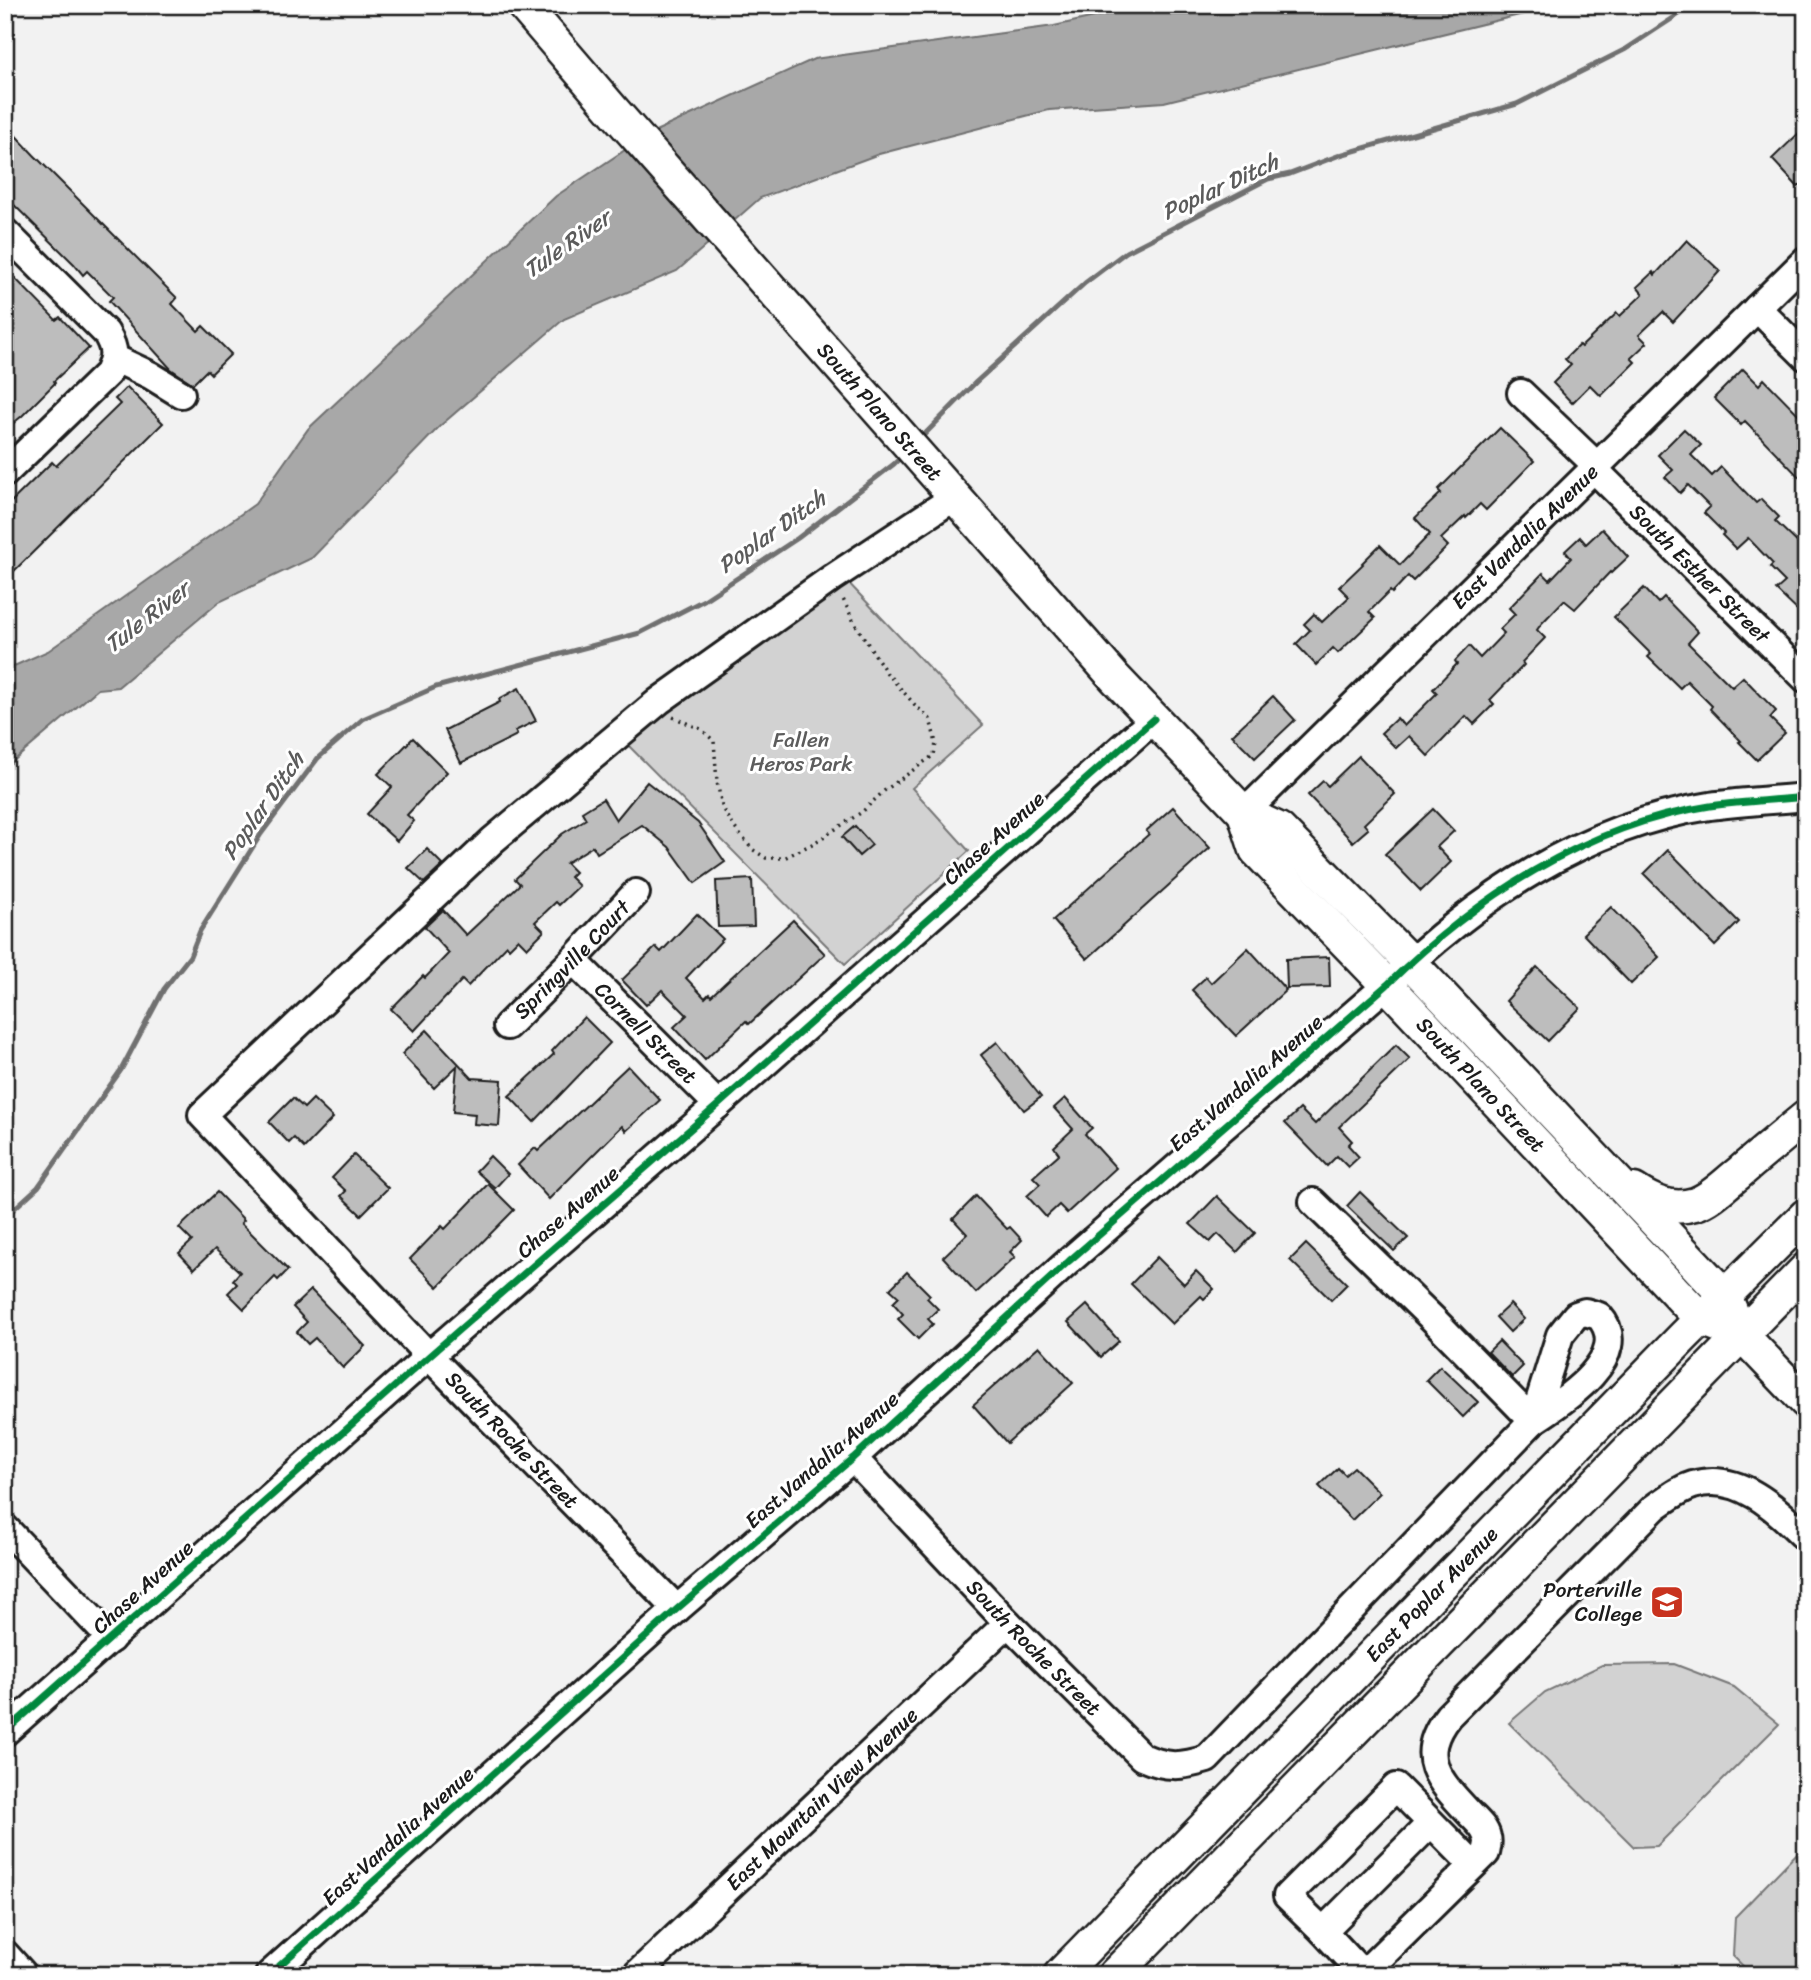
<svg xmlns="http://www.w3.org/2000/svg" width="1811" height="1980" font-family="Sriracha,sans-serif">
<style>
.green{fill:#d2d2d2;stroke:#777;stroke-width:2}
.water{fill:#a8a8a8;stroke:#707070;stroke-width:2}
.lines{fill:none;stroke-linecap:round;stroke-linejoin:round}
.stream{stroke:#707070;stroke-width:5}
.building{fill:#bdbdbd;stroke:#1c1c1c;stroke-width:2}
.minor-casing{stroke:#1c1c1c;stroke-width:32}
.major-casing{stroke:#1c1c1c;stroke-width:37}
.path{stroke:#1c1c1c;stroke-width:3.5;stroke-dasharray:2 5;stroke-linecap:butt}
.minor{stroke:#fff;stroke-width:26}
.major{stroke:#fff;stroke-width:32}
.cycleway-casing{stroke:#fff;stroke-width:11}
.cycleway{stroke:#00873e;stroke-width:7}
.labels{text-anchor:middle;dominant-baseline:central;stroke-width:6;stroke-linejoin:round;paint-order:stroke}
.street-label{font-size:21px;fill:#1c1c1c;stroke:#fff}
.park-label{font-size:21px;fill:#5c5c5c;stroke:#fff}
.poi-label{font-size:21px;fill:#1c1c1c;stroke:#fff;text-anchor:end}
.water-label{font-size:23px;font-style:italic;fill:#5b5b5b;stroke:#fff}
</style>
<rect width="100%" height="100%" fill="#f2f2f2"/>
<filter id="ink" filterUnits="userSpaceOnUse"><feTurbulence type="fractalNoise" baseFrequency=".0143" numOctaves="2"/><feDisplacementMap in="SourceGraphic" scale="14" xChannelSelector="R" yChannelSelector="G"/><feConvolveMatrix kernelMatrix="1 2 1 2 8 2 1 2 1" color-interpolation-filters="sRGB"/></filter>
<g filter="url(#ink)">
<g class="green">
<polygon points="844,578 983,725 912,788 969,851 845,964 622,739"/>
<polygon points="1674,1664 1734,1687 1779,1724 1657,1846 1634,1847 1509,1723 1545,1692 1602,1665"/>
<polygon points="1806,1844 1806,1975 1752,1975 1733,1956 1735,1917"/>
</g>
<polygon class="water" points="1148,5 1560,5 1164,102 1049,110 879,154 760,198 677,271 564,319 440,426 312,558 219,602 118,687 98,689 5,768 5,670 48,651 255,504 308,429 556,196 649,134 814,59 1054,26"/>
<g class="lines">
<g class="stream">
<polyline points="918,441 976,382 1085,283 1126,252 1268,179 1290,174 1340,155 1517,104 1626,49 1693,5"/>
<polyline points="5,1217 38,1187 121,1070 164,989 190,956 200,931 261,834 318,758 363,719 436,687 640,633 704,600 798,538 894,464 903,455"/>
</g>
</g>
<g class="building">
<polygon points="5,124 34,155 177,298 172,304 198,331 203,326 231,354 211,374 207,370 193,384 171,369 109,301 113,297 87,271 83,275 74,264 5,196"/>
<polygon points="1806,126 1806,180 1798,187 1772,159"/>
<polygon points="1687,240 1720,271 1673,322 1663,312 1639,335 1647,343 1631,358 1635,362 1601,396 1590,385 1572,403 1553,383 1571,365 1565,359 1579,345 1581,347 1617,313 1620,316 1643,294 1637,287 1653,272 1655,275"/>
<polygon points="5,268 56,320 60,317 89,348 54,381 55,383 22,416 5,430"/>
<polygon points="1743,369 1759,385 1764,379 1806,422 1806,484 1745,421 1741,425 1714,398"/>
<polygon points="127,387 163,423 5,580 5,508 52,462 56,466 84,439 120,404 115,399"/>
<polygon points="1500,428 1534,461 1486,510 1480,504 1466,518 1465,516 1441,539 1448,546 1413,581 1408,576 1392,593 1390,591 1369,612 1375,618 1338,653 1333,648 1316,665 1296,644 1310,630 1304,624 1314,614 1322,622 1349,597 1339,587 1363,564 1362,563 1380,545 1400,565 1430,534 1415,518 1441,493 1438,490"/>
<polygon points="1684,429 1701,445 1691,455 1712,476 1721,467 1756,503 1761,499 1779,517 1775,521 1806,551 1806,619 1776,590 1785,582 1770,567 1773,564 1748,538 1736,549 1722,535 1724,533 1704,513 1710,507 1688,485 1680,493 1665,477 1673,470 1658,455"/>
<polygon points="1602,529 1628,557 1611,573 1610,572 1575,609 1564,600 1542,623 1537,630 1545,638 1522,662 1524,665 1490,700 1494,704 1474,724 1466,716 1428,756 1409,736 1396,748 1381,733 1397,718 1404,726 1437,693 1433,689 1457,664 1455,661 1469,646 1480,658 1504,633 1500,629 1515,614 1509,608 1543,573 1550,580 1571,558 1565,551 1580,537 1586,544"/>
<polygon points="1644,588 1658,603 1664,597 1698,632 1688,643 1732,687 1743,677 1776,711 1770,718 1785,733 1757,760 1739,742 1741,741 1710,709 1712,706 1687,681 1680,688 1648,657 1651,654 1614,617"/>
<polygon points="519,688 536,721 515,731 517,735 461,763 445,730 500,702 499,699"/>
<polygon points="1273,696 1295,720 1255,758 1232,735"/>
<polygon points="413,738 447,772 407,815 414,821 397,841 367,814 392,787 378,774"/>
<polygon points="1359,756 1395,794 1364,824 1368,829 1353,842 1308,795 1323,781 1328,786"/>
<polygon points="647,782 698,823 725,862 695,883 669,847 642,825 597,853 593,846 566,863 575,872 570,877 579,886 559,905 556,902 535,922 544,931 527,948 518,939 509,948 507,945 468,986 462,980 414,1031 391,1009 423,976 425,978 449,953 425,927 443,910 466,935 520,884 515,879 562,834 586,819 582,812 603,799 616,820"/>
<polygon points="1173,807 1210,848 1087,959 1053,920 1149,834 1146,831"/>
<polygon points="1433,809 1454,831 1437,847 1451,862 1421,891 1385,854"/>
<polygon points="855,826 872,845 859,856 842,837"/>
<polygon points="427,849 443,865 424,883 408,868"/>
<polygon points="1668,850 1739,922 1715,946 1644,874"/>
<polygon points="752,879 754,926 718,927 716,881"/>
<polygon points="1611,907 1659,957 1631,984 1583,934"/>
<polygon points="697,914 723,939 686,978 705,998 709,994 711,996 793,920 825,954 749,1024 746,1021 705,1060 674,1027 687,1015 662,990 646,1005 622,980 656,947 661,952"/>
<polygon points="1248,948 1286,990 1236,1036 1192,990 1206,977 1211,983"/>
<polygon points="1329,957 1330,987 1287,988 1286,959"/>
<polygon points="1537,967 1580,1008 1548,1041 1506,1001"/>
<polygon points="584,1017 610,1043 534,1122 509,1096 554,1054 552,1051"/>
<polygon points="427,1030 472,1078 502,1080 499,1126 474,1124 475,1114 453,1112 457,1066 434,1088 402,1054"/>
<polygon points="997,1042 1041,1097 1024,1110 981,1055"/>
<polygon points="1396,1045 1410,1059 1339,1127 1352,1141 1348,1145 1359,1157 1348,1167 1337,1156 1327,1166 1285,1123 1300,1109 1315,1124"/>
<polygon points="628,1066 660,1100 626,1131 622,1126 549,1199 518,1165 535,1148 538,1151"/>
<polygon points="293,1098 304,1108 313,1099 333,1118 304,1148 294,1138 289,1143 269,1122"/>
<polygon points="1065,1098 1092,1128 1085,1134 1116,1168 1067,1213 1059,1205 1046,1217 1027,1196 1040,1184 1033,1177 1059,1154 1054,1147 1073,1129 1054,1108"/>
<polygon points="354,1155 388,1188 361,1215 341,1196 346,1191 332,1178"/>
<polygon points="490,1156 508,1174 495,1188 476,1171"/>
<polygon points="488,1184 514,1210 438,1287 410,1259 442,1226 445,1229"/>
<polygon points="217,1192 244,1220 241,1223 288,1270 278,1280 275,1277 244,1309 228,1293 237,1284 233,1280 240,1272 215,1249 194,1269 179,1253 192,1241 179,1228"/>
<polygon points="1360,1192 1408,1238 1394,1251 1347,1206"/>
<polygon points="976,1196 1007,1229 1010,1227 1022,1240 1010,1252 1015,1257 976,1293 943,1257 967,1234 953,1219"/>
<polygon points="1217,1196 1255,1233 1237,1252 1218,1234 1210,1242 1190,1224"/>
<polygon points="1306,1244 1347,1284 1331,1300 1290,1260"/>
<polygon points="1157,1257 1184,1284 1196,1271 1214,1289 1204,1299 1201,1296 1172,1324 1131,1284"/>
<polygon points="907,1272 930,1295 927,1298 938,1309 928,1319 933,1324 918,1339 898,1319 903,1314 893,1303 899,1297 890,1289"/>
<polygon points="311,1290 365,1346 343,1368 315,1338 308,1344 297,1332 307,1322 293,1307"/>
<polygon points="1510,1304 1524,1319 1510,1332 1496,1317"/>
<polygon points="1087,1305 1119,1341 1101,1357 1068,1322"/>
<polygon points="1499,1341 1523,1366 1512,1377 1488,1352"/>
<polygon points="1039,1346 1073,1383 1007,1443 973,1405"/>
<polygon points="1440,1366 1478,1402 1463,1417 1426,1380"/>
<polygon points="1354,1467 1380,1493 1352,1520 1319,1486 1338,1468 1345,1475"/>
</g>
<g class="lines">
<g class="minor-casing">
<g id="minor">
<path d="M5 232 106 333C116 350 115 356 108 373L5 473"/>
<polyline points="1757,308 1806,357"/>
<polyline points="114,358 150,375 181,394"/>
<polyline points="1521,393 1596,465"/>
<path id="s1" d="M1593 468 1806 679"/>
<path id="s2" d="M1244 813 1806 260"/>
<path id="s3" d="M573 960 718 1105"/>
<path id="s4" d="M507 1026 573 960 636 893"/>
<polyline points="1313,1202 1433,1319 1533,1421"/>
<path id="s5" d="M853 1458 1008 1623 1142 1757C1167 1768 1181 1767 1207 1759L1533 1421C1562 1402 1635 1356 1599 1316L1585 1312 1576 1315 1560 1335 1533 1421"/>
<polyline points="5,1528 111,1639"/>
<polyline points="677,1609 429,1356 202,1115 493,840 659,701 832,578 955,497"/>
<polyline points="5,1732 429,1356 718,1105 1154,719"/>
<polyline points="1323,1931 1431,1823"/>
<polyline points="5,1954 24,1975"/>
<polyline points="1363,1974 1323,1931 1287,1896 1396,1787 1473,1865"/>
<path d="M269 1975 677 1609 853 1458 1069 1261 1387 985C1475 899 1585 825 1710 806 1741 802 1774 800 1806 797"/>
<path id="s6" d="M636 1975 1008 1623"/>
<path d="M1362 1975 1486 1853C1487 1848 1489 1842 1487 1837 1485 1828 1477 1821 1471 1815 1440 1782 1415 1758 1448 1716L1655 1507C1667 1499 1679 1489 1693 1485 1738 1471 1777 1509 1806 1538"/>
</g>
</g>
<g class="major-casing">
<g id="major">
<path id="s7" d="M523 5 613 110 1115 678 1244 813 1279 829 1410 962 1725 1296 1741 1334 1806 1402"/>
<path id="s8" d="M1244 813 1256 850 1387 985 1701 1319 1720 1326"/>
<path d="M1634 1190C1652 1202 1672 1211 1695 1204 1711 1199 1726 1183 1739 1173 1761 1154 1784 1135 1806 1117"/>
<path id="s9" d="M1060 1975 1684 1336 1806 1215"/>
<polyline points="1114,1975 1806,1269"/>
</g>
</g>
<polyline class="path" points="673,717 701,729 714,741 717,782 722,806 734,827 752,849 766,858 784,858 814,843 862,812 884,791 934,755 936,743 930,719 915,705 886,672 854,622 842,597"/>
<use href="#minor" class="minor"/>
<use href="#major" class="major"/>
<g class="cycleway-casing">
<g id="cycleway">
<polyline points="5,1732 429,1356 718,1105 1154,719"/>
<path d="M269 1975 677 1609 853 1458 1069 1261 1387 985C1475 899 1585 825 1710 806 1741 802 1774 800 1806 797"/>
</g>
</g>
<use href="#cycleway" class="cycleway"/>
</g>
</g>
<defs>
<g id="university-square" transform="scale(1.75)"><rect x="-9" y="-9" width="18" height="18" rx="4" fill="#c8321e" stroke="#fff"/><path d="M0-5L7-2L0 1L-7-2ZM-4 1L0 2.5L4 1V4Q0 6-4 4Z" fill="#fff"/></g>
</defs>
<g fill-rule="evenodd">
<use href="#university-square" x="1667" y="1602"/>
</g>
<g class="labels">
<g class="street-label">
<text stroke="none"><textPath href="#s7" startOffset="541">South Plano Street</textPath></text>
<text stroke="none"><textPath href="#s2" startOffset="394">East Vandalia Avenue</textPath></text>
<text stroke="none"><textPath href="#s1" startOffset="150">South Esther Street</textPath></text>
<text transform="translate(994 838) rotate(-42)">Chase Avenue</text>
<text stroke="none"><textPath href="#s4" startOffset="93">Springville Court</textPath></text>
<text stroke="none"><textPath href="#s3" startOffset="103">Cornell Street</textPath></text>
<text transform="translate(1246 1083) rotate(-41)">East Vandalia Avenue</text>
<text stroke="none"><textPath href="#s8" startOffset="364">South Plano Street</textPath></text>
<text transform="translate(568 1212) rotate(-41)">Chase Avenue</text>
<text transform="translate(512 1440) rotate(46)">South Roche Street</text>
<text transform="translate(822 1460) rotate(-41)">East Vandalia Avenue</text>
<text transform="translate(143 1587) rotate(-42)">Chase Avenue</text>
<text stroke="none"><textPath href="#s9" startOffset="532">East Poplar Avenue</textPath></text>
<text stroke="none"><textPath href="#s5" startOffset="262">South Roche Street</textPath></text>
<text stroke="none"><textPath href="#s6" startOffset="256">East Mountain View Avenue</textPath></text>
<text transform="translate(398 1836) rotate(-42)">East Vandalia Avenue</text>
</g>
<g class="park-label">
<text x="801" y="740">Fallen<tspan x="801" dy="24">Heros Park</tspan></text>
</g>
<g class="poi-label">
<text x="1642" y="1590">Porterville<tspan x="1642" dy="24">College</tspan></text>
</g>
<g class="water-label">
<text transform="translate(1220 187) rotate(-25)">Poplar Ditch</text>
<text transform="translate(567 244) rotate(-35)">Tule River</text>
<text transform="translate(772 532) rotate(-35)">Poplar Ditch</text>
<text transform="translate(147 617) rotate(-38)">Tule River</text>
<text transform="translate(263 806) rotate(-55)">Poplar Ditch</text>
</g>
</g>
<rect width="1811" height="1980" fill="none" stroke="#fff" stroke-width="28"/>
<rect x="14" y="14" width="1783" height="1952" fill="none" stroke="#1c1c1c" stroke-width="2.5" filter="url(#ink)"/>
</svg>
